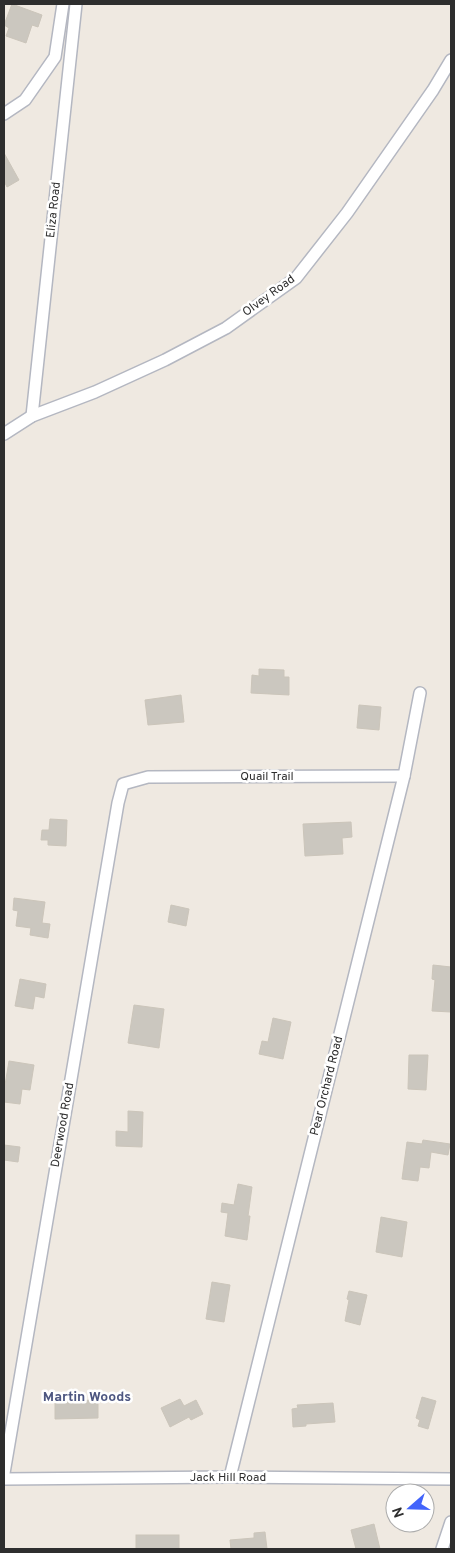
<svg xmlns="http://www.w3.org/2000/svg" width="455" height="1553" font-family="Overpass,sans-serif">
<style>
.building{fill:#cbc7bf;stroke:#cbc5ba}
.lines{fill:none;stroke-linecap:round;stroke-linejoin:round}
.minor-casing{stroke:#b4b7c1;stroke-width:14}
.minor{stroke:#fff;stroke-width:11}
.labels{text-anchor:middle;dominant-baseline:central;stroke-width:5;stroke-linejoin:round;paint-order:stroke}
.street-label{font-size:12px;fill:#2e2e2e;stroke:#fff}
.neighbourhood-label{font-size:14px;font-weight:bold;fill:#4d5680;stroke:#fff}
</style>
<rect width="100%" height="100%" fill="#efe9e1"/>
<g class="building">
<polygon points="12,4 42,15 38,27 32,25 26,43 6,36 9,28 4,25"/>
<polygon points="4,153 19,180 7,187 4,181"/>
<polygon points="259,669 284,670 284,677 289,677 289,695 251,693 252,675 259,676"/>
<polygon points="181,695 184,722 148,725 145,700"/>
<polygon points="359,705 381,707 379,730 357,728"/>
<polygon points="50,819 67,820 66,846 48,845 48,840 41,840 42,830 49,830"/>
<polygon points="351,822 352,837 342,838 343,854 305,856 303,824"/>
<polygon points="14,898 45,902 42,923 50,924 48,938 30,935 31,928 16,926 18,911 13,910"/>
<polygon points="171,905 189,909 186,926 168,922"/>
<polygon points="433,965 451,967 451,1012 432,1011 435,980 432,979"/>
<polygon points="20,979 46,984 44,998 35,996 33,1009 15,1006"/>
<polygon points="134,1005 164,1009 159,1048 128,1043"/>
<polygon points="273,1018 291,1022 283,1059 259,1054 262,1041 268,1042"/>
<polygon points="409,1055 428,1055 426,1090 408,1089"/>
<polygon points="9,1061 34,1065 30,1090 22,1089 20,1104 4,1102 4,1085 5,1085"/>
<polygon points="128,1111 143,1112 142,1147 116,1146 116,1131 128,1132"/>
<polygon points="423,1140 450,1144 448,1155 431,1152 429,1168 420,1167 418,1181 402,1179 407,1142 422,1144"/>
<polygon points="4,1145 20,1147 18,1162 4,1160"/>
<polygon points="238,1184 252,1187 248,1216 250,1216 247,1240 225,1236 228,1213 221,1212 222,1203 234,1205"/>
<polygon points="381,1217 407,1222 402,1257 376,1252"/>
<polygon points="212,1282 230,1285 224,1322 206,1319"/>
<polygon points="349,1291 367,1295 360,1325 345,1321 349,1300 347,1299"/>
<polygon points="422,1397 436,1401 428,1429 418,1426 420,1420 416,1418"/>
<polygon points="180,1399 184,1406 196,1400 203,1414 191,1420 189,1417 170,1427 161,1408"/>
<polygon points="98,1400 98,1418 55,1419 55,1401"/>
<polygon points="333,1403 335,1422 306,1424 306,1426 293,1427 292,1409 298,1408 297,1405"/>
<polygon points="374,1524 380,1549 356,1549 351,1530"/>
<polygon points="265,1532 267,1549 231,1549 230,1540 254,1538 254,1533"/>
<rect x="136" y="1535" width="43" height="14"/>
</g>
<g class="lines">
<g class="minor-casing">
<g id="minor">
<polyline points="4,114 25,100 55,57 63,4"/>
<polyline points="32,416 76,4"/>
<polyline points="4,434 32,416 95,392 165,360 226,328 296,278 347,213 433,90 451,60"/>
<polyline points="4,1473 118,803 123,784 148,777 404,776"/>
<polyline points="230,1477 404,776 420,693"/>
<polyline points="4,1479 230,1477 451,1479"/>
<polyline points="442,1549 451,1522"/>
</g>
</g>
<use href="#minor" class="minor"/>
</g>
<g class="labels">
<g class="street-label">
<text transform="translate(54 210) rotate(-84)">Eliza Road</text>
<text transform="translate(269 296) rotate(-36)">Olvey Road</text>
<text x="267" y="777">Quail Trail</text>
<text transform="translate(327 1086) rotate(-76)">Pear Orchard Road</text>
<text transform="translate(63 1125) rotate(-80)">Deerwood Road</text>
<text x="228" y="1478">Jack Hill Road</text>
</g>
<g class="neighbourhood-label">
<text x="87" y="1397">Martin Woods</text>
</g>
</g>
<rect width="455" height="1553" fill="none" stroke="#2e2e2e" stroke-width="10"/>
<g transform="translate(410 1508) rotate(250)"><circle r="24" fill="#ffffff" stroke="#ababab"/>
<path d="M0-4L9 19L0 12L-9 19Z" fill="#4264fb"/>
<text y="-8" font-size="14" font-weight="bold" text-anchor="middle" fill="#2e2e2e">N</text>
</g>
</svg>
